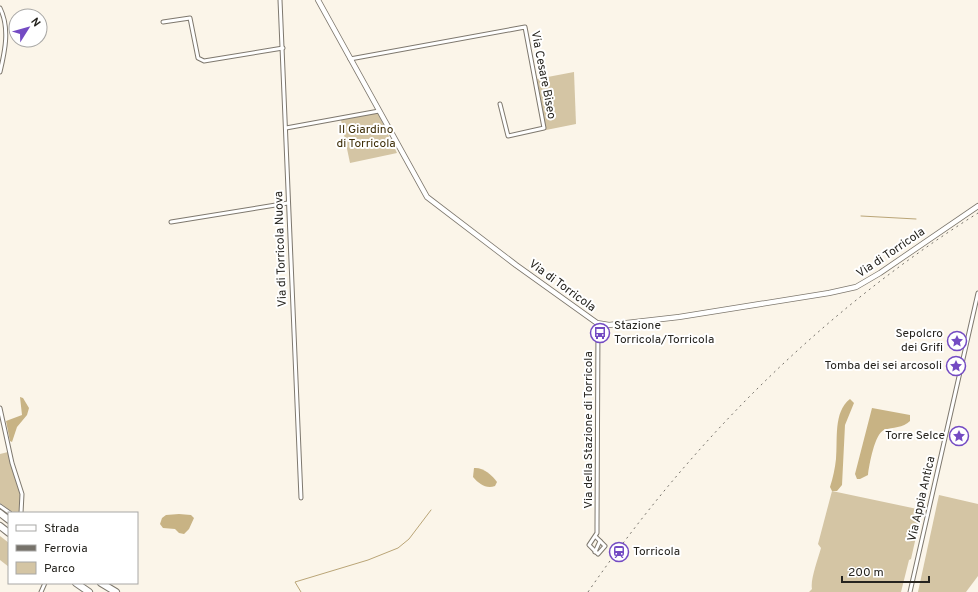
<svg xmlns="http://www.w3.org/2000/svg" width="978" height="592" font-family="Overpass,sans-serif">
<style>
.green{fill:#d4c5a4}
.forest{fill:#c8b384}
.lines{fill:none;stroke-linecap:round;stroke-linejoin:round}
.stream{stroke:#baa577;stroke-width:1}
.street-casing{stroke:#7e786e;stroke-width:5}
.secondary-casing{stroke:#7e786e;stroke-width:6}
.highway-casing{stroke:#7e786e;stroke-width:8}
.street{stroke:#fff;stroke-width:3}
.secondary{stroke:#fff;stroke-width:4.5}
.highway{stroke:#fff;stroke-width:6}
.rail{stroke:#76726a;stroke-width:1;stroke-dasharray:2 4;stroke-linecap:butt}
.labels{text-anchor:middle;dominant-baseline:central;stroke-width:4;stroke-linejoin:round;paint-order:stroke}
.street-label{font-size:12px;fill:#26241f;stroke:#fff}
.park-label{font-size:12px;fill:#3c2c05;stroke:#fff}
.poi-label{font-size:12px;fill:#26241f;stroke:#fff;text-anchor:end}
</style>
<rect width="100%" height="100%" fill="#fbf5e9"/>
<g class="green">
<polygon points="574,72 576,124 546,130 537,79"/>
<polygon points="378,113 397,153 350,163 341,120"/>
<polygon points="8,452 21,495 20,513 14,513 0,503 0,454"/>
<path d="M832 491 922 510 911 559 909 560 901 592H809L812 589C810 580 818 559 821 548L818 544Z"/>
<polygon points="939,495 978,504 978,576 966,592 918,592"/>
<polygon points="0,536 9,543 9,567 0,560"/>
</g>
<g class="forest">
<polygon points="20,397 23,398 29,408 27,415 17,427 12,442 10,441 6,421 22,415"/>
<path d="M850 399 854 403 845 425 842 485 837 491H832L830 487C833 478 835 468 836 459 838 440 833 412 850 399Z"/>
<path d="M872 408 910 415V421C903 428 893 427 884 430 875 433 869 465 868 475L860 479H857L855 474Z"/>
<path d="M474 468C483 467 492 475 497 482L495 486C486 489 479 484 473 477Z"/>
<polygon points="179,514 191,515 194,518 189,529 184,534 179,533 175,529 163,528 160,524 162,518 166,515"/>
</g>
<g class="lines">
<g class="stream">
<polyline points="861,216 916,219"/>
<polyline points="301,592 295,582 368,560 398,548 409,539 431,510"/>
</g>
<g class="street-casing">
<g id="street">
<polyline points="280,0 301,498"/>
<path d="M0 8C10 28 5 51 0 72"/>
<polyline points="163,22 190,18 198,58 204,61 283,48"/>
<polyline points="350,59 525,27 544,128 508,136 500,104"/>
<polyline points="286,128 379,111"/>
<polyline points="171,222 288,203"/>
<polyline points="0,408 12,463 22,494 21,513"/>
<polyline points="0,506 10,513"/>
<polyline points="595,536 605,546 598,554 589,545 597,533 597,526 598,324"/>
<polyline points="595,552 600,541"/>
<polyline points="41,592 45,583"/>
<polyline points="910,592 978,293"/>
</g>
</g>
<g class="secondary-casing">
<polyline id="secondary" points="318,0 427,197 516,265 597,323 609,325 679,317 829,293 856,287 880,273 978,206"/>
</g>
<g class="highway-casing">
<g id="highway">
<polyline points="0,513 9,520"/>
<polyline points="0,526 9,533"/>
<polyline points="76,583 89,592"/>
<polyline points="101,583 116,592"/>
</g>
</g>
<use href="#street" class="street"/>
<use href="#secondary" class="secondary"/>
<use href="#highway" class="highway"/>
<path class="rail" d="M588 592C692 441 822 311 978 213"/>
</g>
<defs>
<g id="bus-ring" transform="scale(1)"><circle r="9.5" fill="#fff" stroke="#744bc3" stroke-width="1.5"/><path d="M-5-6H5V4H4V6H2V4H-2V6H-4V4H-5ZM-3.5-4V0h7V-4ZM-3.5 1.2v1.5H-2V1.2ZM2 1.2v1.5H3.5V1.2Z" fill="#744bc3"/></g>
<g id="sight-ring" transform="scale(1)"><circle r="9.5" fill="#fff" stroke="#744bc3" stroke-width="1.5"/><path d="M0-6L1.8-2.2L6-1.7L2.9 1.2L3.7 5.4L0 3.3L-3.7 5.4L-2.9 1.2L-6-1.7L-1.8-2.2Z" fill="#744bc3"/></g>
<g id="station-ring" transform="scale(1)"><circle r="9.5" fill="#fff" stroke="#744bc3" stroke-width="1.5"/><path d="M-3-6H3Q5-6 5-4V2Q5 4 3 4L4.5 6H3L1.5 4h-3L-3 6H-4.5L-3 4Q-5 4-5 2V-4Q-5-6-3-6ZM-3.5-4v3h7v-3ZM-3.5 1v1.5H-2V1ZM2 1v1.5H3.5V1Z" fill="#744bc3"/></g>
</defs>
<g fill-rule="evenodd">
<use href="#bus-ring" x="600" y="333"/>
<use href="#sight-ring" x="957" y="341"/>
<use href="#sight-ring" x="956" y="366"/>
<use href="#sight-ring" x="959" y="436"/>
<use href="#station-ring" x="619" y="552"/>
</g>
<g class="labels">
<g class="street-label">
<text transform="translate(543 75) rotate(79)">Via Cesare Biseo</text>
<text transform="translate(281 249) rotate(-92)">Via di Torricola Nuova</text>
<text transform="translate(891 253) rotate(-34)">Via di Torricola</text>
<text transform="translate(562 286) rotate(36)">Via di Torricola</text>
<text transform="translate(589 430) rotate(-90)">Via della Stazione di Torricola</text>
<text transform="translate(922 499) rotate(-77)">Via Appia Antica</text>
</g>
<g class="park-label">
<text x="366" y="130">Il Giardino<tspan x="366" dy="14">di Torricola</tspan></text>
</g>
<g class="poi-label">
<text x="614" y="326" text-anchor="start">Stazione<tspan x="614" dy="14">Torricola/Torricola</tspan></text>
<text x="943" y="334">Sepolcro<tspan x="943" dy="14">dei Grifi</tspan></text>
<text x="942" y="366">Tomba dei sei arcosoli</text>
<text x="945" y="436">Torre Selce</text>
<text x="633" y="552" text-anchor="start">Torricola</text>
</g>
</g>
<rect x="8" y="512" width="130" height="72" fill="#ffffff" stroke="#a8a7a5"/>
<rect x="16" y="525" width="20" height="6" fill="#ffffff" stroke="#a8a7a5"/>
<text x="44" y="532" font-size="12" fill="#26241f">Strada</text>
<rect x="16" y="545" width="20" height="6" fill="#76726a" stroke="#a8a7a5"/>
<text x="44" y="552" font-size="12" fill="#26241f">Ferrovia</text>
<rect x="16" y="562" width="20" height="12" fill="#d4c5a4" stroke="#a8a7a5"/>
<text x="44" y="572" font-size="12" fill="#26241f">Parco</text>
<g transform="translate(28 28) rotate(53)"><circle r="19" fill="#ffffff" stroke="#a8a7a5"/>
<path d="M0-3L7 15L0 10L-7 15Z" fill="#744bc3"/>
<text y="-6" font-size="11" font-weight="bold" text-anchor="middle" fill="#26241f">N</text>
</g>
<path d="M842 576v6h87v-6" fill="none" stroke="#26241f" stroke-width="2"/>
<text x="848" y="576" font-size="12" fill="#26241f" stroke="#ffffff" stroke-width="3" paint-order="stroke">200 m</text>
</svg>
